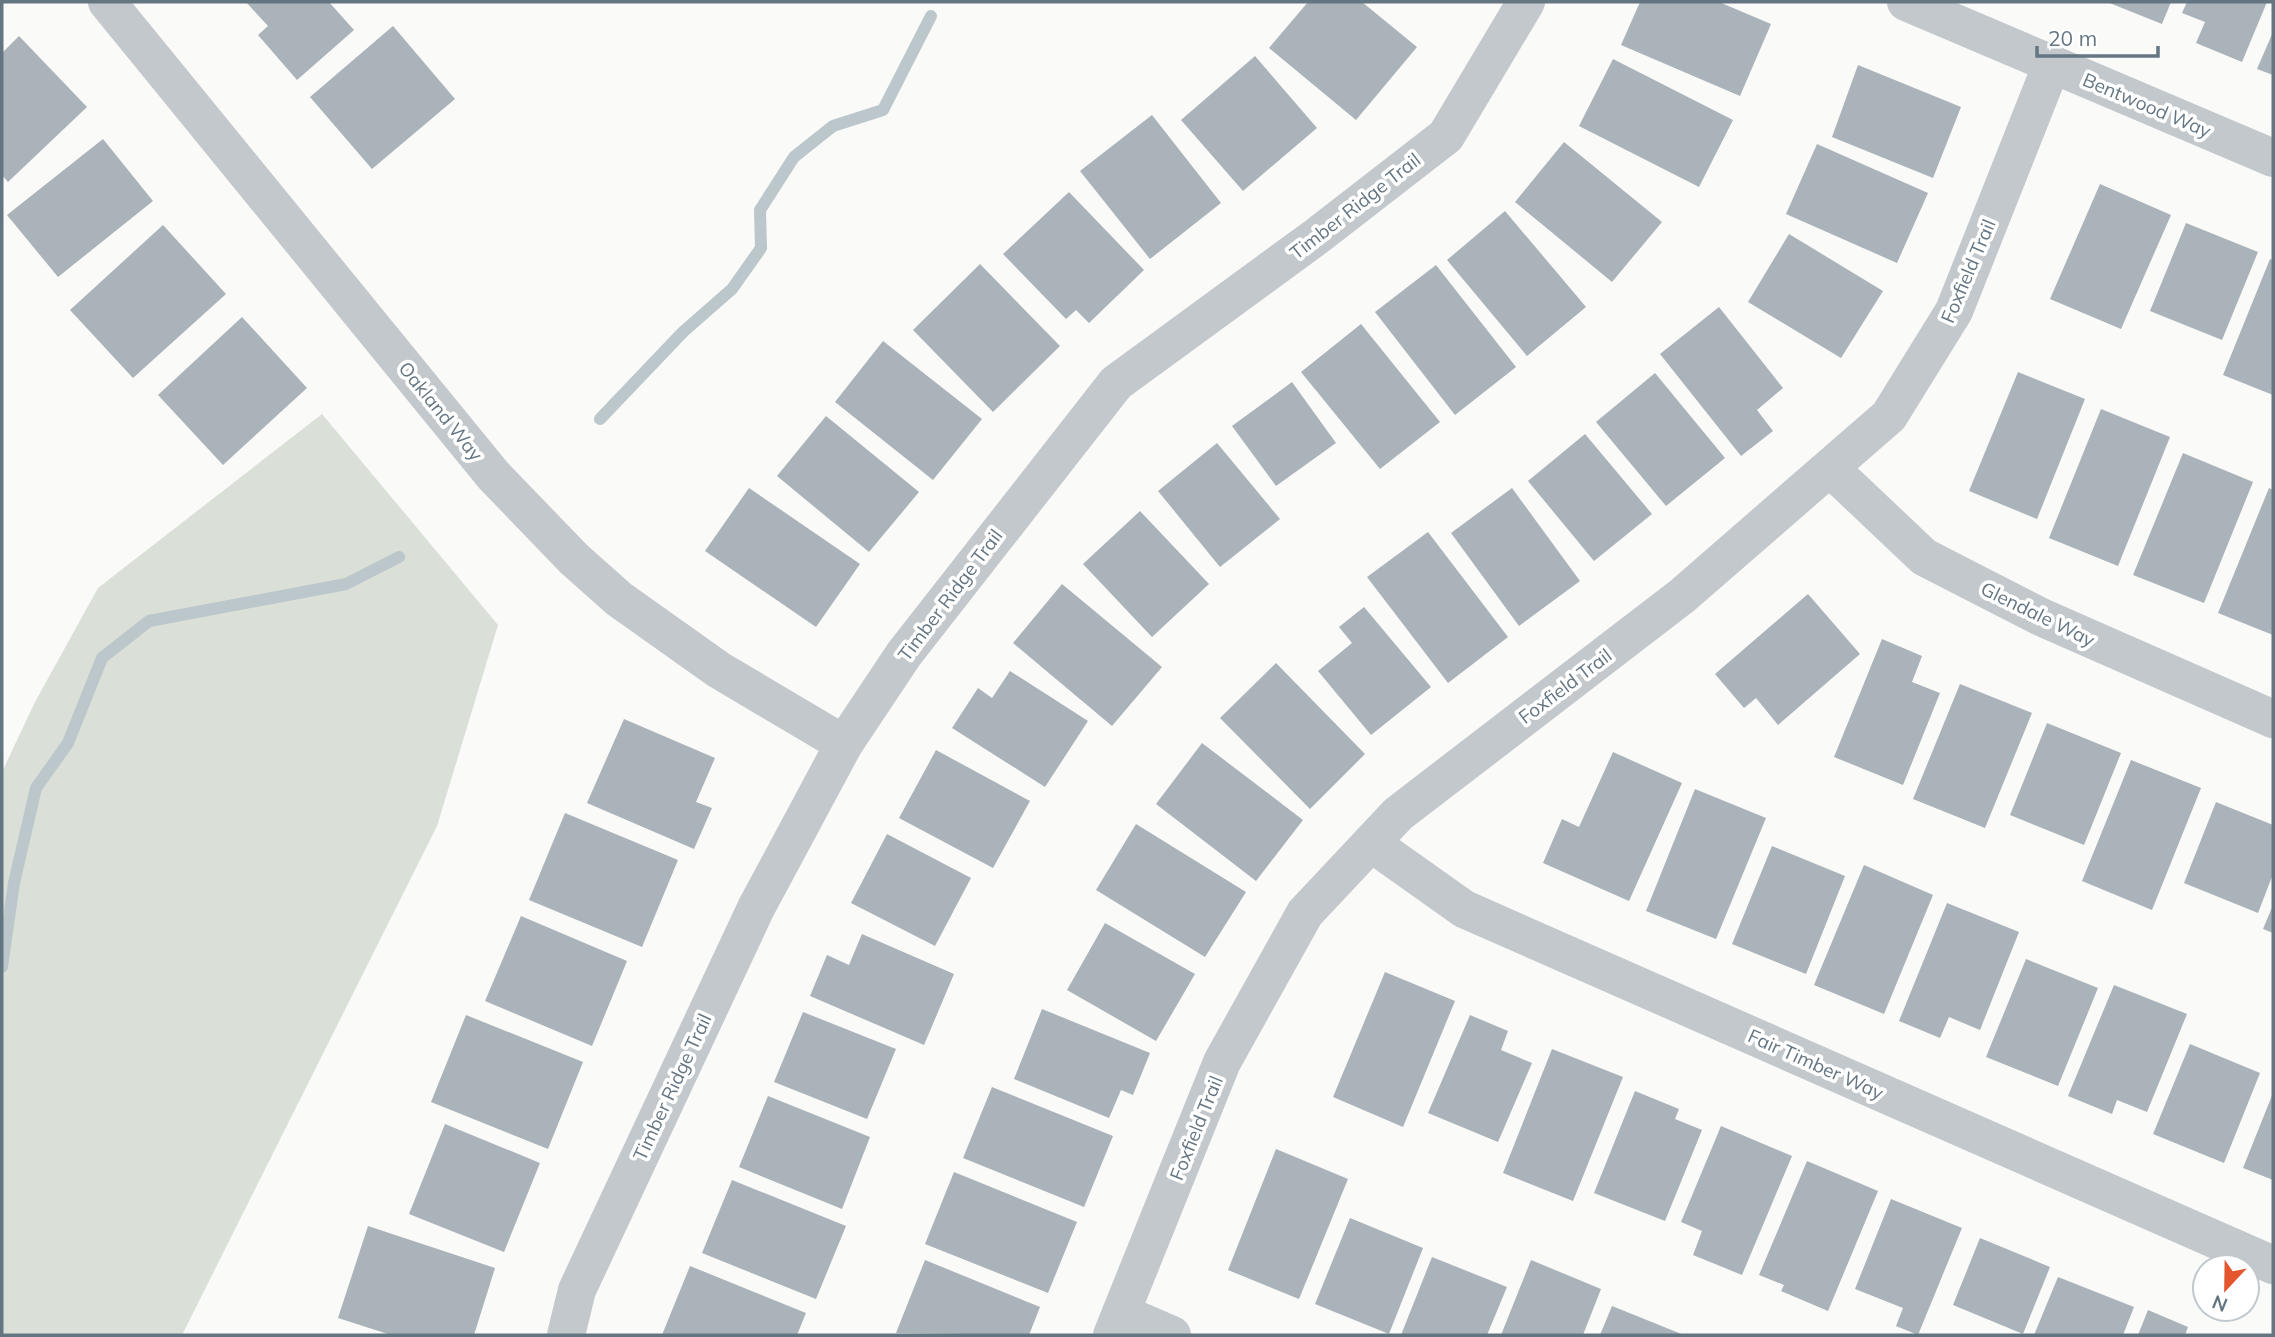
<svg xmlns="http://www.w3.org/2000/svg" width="2275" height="1337" font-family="Mulish,sans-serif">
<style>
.green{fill:#dadfd7}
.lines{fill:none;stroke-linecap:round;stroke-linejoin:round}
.stream{stroke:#bbc7cb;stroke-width:12}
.building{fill:#aab3b9}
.minor{stroke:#c3c8cc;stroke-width:38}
.labels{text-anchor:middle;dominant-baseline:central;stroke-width:7;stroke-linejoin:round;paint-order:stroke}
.street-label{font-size:19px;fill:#657683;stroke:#fff}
</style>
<rect width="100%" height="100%" fill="#fafaf8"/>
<polygon class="green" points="322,414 498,625 437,826 182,1335 2,1335 2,772 35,702 98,588"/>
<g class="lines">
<g class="stream">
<polyline points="600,419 683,332 732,289 761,248 760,210 794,157 833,126 883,110 931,16"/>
<polyline points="2,967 14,883 36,788 68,743 102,658 149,621 346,584 399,557"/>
</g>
</g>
<g class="building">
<polygon points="246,2 329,2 354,30 297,80 258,35 268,26"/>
<polygon points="1308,2 1362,2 1417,47 1356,120 1269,48"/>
<polygon points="1640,2 1719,2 1771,24 1740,96 1621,45"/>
<polygon points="2107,2 2171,2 2162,24"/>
<polygon points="2187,2 2267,2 2242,62 2196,43 2205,22 2182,13"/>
<polygon points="393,26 455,99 372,169 310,97"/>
<polygon points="2273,32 2273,75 2257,69"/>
<polygon points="19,36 87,107 8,182 2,175 2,53"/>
<polygon points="1255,56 1317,128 1243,191 1181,120"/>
<polygon points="1613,59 1733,120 1699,187 1579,126"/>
<polygon points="1858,65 1961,107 1933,178 1832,137"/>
<polygon points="1152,115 1221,203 1150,259 1080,171"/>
<polygon points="103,139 153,201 58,277 7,215"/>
<polygon points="1564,142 1662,222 1612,282 1515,202"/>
<polygon points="1817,144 1928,193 1897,263 1786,214"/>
<polygon points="2100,184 2171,215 2121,329 2050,299"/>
<polygon points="1069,192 1144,270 1089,323 1076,310 1066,319 1003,254"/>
<polygon points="1505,211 1586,307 1527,356 1447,260"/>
<polygon points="2186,223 2258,252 2222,340 2150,311"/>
<polygon points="163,225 226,294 133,378 70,310"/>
<polygon points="1789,234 1883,291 1841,358 1748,302"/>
<polygon points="2270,259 2273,260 2273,395 2223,375"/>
<polygon points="980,264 1060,346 993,412 913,330"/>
<polygon points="1436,265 1516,367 1455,415 1375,312"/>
<polygon points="1719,307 1783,388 1757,410 1773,431 1741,456 1660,354"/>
<polygon points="242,317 307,388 223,465 158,395"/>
<polygon points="1361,324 1440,422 1380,469 1301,372"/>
<polygon points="883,341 982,419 933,480 835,402"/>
<polygon points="2018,372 2085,399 2037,519 1969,491"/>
<polygon points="1655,373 1725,458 1666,506 1596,422"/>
<polygon points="1292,382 1336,443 1276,486 1232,426"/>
<polygon points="2101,409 2170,437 2118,566 2049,538"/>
<polygon points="826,416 919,492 869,552 777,476"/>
<polygon points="1585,434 1652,514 1594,561 1528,481"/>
<polygon points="1217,443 1280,519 1220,567 1158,491"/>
<polygon points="2183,453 2253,482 2204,603 2133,575"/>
<polygon points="749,488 860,564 816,627 705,551"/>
<polygon points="1512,488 1580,581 1519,626 1451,533"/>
<polygon points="2269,488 2273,490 2273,635 2218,613"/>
<polygon points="1140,511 1209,584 1152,637 1083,564"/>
<polygon points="1428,532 1508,637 1448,683 1367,577"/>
<polygon points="1062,584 1162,667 1112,726 1013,643"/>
<polygon points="1808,594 1860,654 1778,725 1756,698 1744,708 1715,674"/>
<polygon points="1364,607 1431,687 1371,735 1318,671 1352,643 1339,627"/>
<polygon points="1882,639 1922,656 1912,682 1940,693 1903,785 1834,757"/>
<polygon points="1276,663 1365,754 1310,809 1220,718"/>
<polygon points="1010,671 1088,721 1045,787 952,728 978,688 992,698"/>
<polygon points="1960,684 2032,713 1985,828 1913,799"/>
<polygon points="624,719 715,758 696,802 712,808 694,849 587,803"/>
<polygon points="2047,723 2121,753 2084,845 2010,815"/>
<polygon points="1202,743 1303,820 1256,881 1156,804"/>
<polygon points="936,750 1030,801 993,868 899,818"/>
<polygon points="1613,752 1682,783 1629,901 1543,863 1562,819 1579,827"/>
<polygon points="2131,760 2201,788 2152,910 2082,881"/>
<polygon points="1695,789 1766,818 1716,939 1646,911"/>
<polygon points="2216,802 2273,825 2273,874 2258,913 2184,883"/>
<polygon points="565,813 678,860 642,947 529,900"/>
<polygon points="1136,824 1246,892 1205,957 1096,890"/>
<polygon points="887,834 971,878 935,946 851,903"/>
<polygon points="1772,846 1845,876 1806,974 1732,944"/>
<polygon points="1864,865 1933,895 1884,1014 1814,985"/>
<polygon points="1947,903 2019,932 1980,1030 1949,1017 1940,1038 1899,1021"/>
<polygon points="2273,905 2273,933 2263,929"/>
<polygon points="521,916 627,961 592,1046 485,1001"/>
<polygon points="1105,923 1195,974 1156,1041 1067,990"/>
<polygon points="862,934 954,974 924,1045 810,996 827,955 849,965"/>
<polygon points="2026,959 2098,988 2058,1086 1986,1057"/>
<polygon points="1385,972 1455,1001 1403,1127 1333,1097"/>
<polygon points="2114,985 2187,1014 2147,1112 2117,1100 2112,1114 2068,1096"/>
<polygon points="1042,1009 1150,1053 1133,1095 1121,1090 1109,1118 1014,1079"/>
<polygon points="803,1012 896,1049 867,1119 774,1082"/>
<polygon points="466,1015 583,1062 548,1149 431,1102"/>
<polygon points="1470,1015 1508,1031 1501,1050 1532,1063 1498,1142 1428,1113"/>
<polygon points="2190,1044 2260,1073 2224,1163 2153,1134"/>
<polygon points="1552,1049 1623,1077 1573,1201 1503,1173"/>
<polygon points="992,1087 1113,1136 1084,1207 963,1158"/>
<polygon points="1635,1091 1679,1109 1675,1119 1702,1130 1665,1221 1594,1193"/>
<polygon points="2273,1093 2273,1180 2243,1168"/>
<polygon points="768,1096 870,1137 842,1209 739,1167"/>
<polygon points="445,1124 540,1163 504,1252 409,1214"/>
<polygon points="1721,1126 1792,1156 1742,1275 1693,1255 1702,1231 1681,1222"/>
<polygon points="1276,1149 1348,1179 1299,1299 1228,1270"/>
<polygon points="1807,1161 1878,1191 1828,1311 1781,1291 1784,1285 1759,1275"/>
<polygon points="954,1172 1077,1222 1048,1293 925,1244"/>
<polygon points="732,1180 846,1226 816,1299 702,1253"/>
<polygon points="1891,1199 1962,1228 1918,1335 1896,1326 1903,1308 1855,1289"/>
<polygon points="1350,1218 1423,1248 1389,1334 1315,1304"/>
<polygon points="368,1226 495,1268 474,1335 391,1335 338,1318"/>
<polygon points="1980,1238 2050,1267 2023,1334 1953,1305"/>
<polygon points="1432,1257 1507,1287 1487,1335 1401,1335"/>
<polygon points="925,1260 1040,1307 1029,1335 896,1333"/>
<polygon points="1531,1260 1601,1289 1583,1335 1501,1335"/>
<polygon points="690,1266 806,1313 797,1335 662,1335"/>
<polygon points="2058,1277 2134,1307 2123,1335 2034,1335"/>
<polygon points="1612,1306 1684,1335 1600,1335"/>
<polygon points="2148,1310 2188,1327 2185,1335 2138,1335"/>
</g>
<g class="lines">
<g class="minor">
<polyline points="107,2 493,475 574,559 619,599 719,670 844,744"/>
<polyline points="1906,2 2273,158"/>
<polyline points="1830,468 1924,557 2041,617 2273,719"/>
<polyline points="1371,843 1464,909 2273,1265"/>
<polyline points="1121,1313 1172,1335"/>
<polyline points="566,1335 577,1290 756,908 844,744 904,654 1116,383 1317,236 1446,136 1526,2"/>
<polyline points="1112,1335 1222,1062 1305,913 1398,814 1682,596 1889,416 1954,311 2052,64"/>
</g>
</g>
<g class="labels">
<g class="street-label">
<text transform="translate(2147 105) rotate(23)">Bentwood Way</text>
<text transform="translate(1355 206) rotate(-38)">Timber Ridge Trail</text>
<text transform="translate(1968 271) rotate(-67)">Foxfield Trail</text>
<text transform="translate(441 411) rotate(51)">Oakland Way</text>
<text transform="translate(950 595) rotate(-53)">Timber Ridge Trail</text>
<text transform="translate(2038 614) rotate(26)">Glendale Way</text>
<text transform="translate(1565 686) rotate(-37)">Foxfield Trail</text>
<text transform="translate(1816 1064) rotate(24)">Fair Timber Way</text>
<text transform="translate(672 1087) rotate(-65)">Timber Ridge Trail</text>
<text transform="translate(1196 1128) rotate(-68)">Foxfield Trail</text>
</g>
</g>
<rect width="2275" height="1337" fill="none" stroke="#657683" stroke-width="7"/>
<g transform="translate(2226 1288) rotate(202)"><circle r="33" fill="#ffffff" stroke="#c1c8cd" stroke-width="2"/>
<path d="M0-5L12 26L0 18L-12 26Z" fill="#e4572e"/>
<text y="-10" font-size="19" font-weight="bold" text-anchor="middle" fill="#657683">N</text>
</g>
<path d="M2037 46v10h121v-10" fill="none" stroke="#657683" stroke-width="3.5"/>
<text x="2048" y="46" font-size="21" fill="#657683" stroke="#ffffff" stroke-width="5" paint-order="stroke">20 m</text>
</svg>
